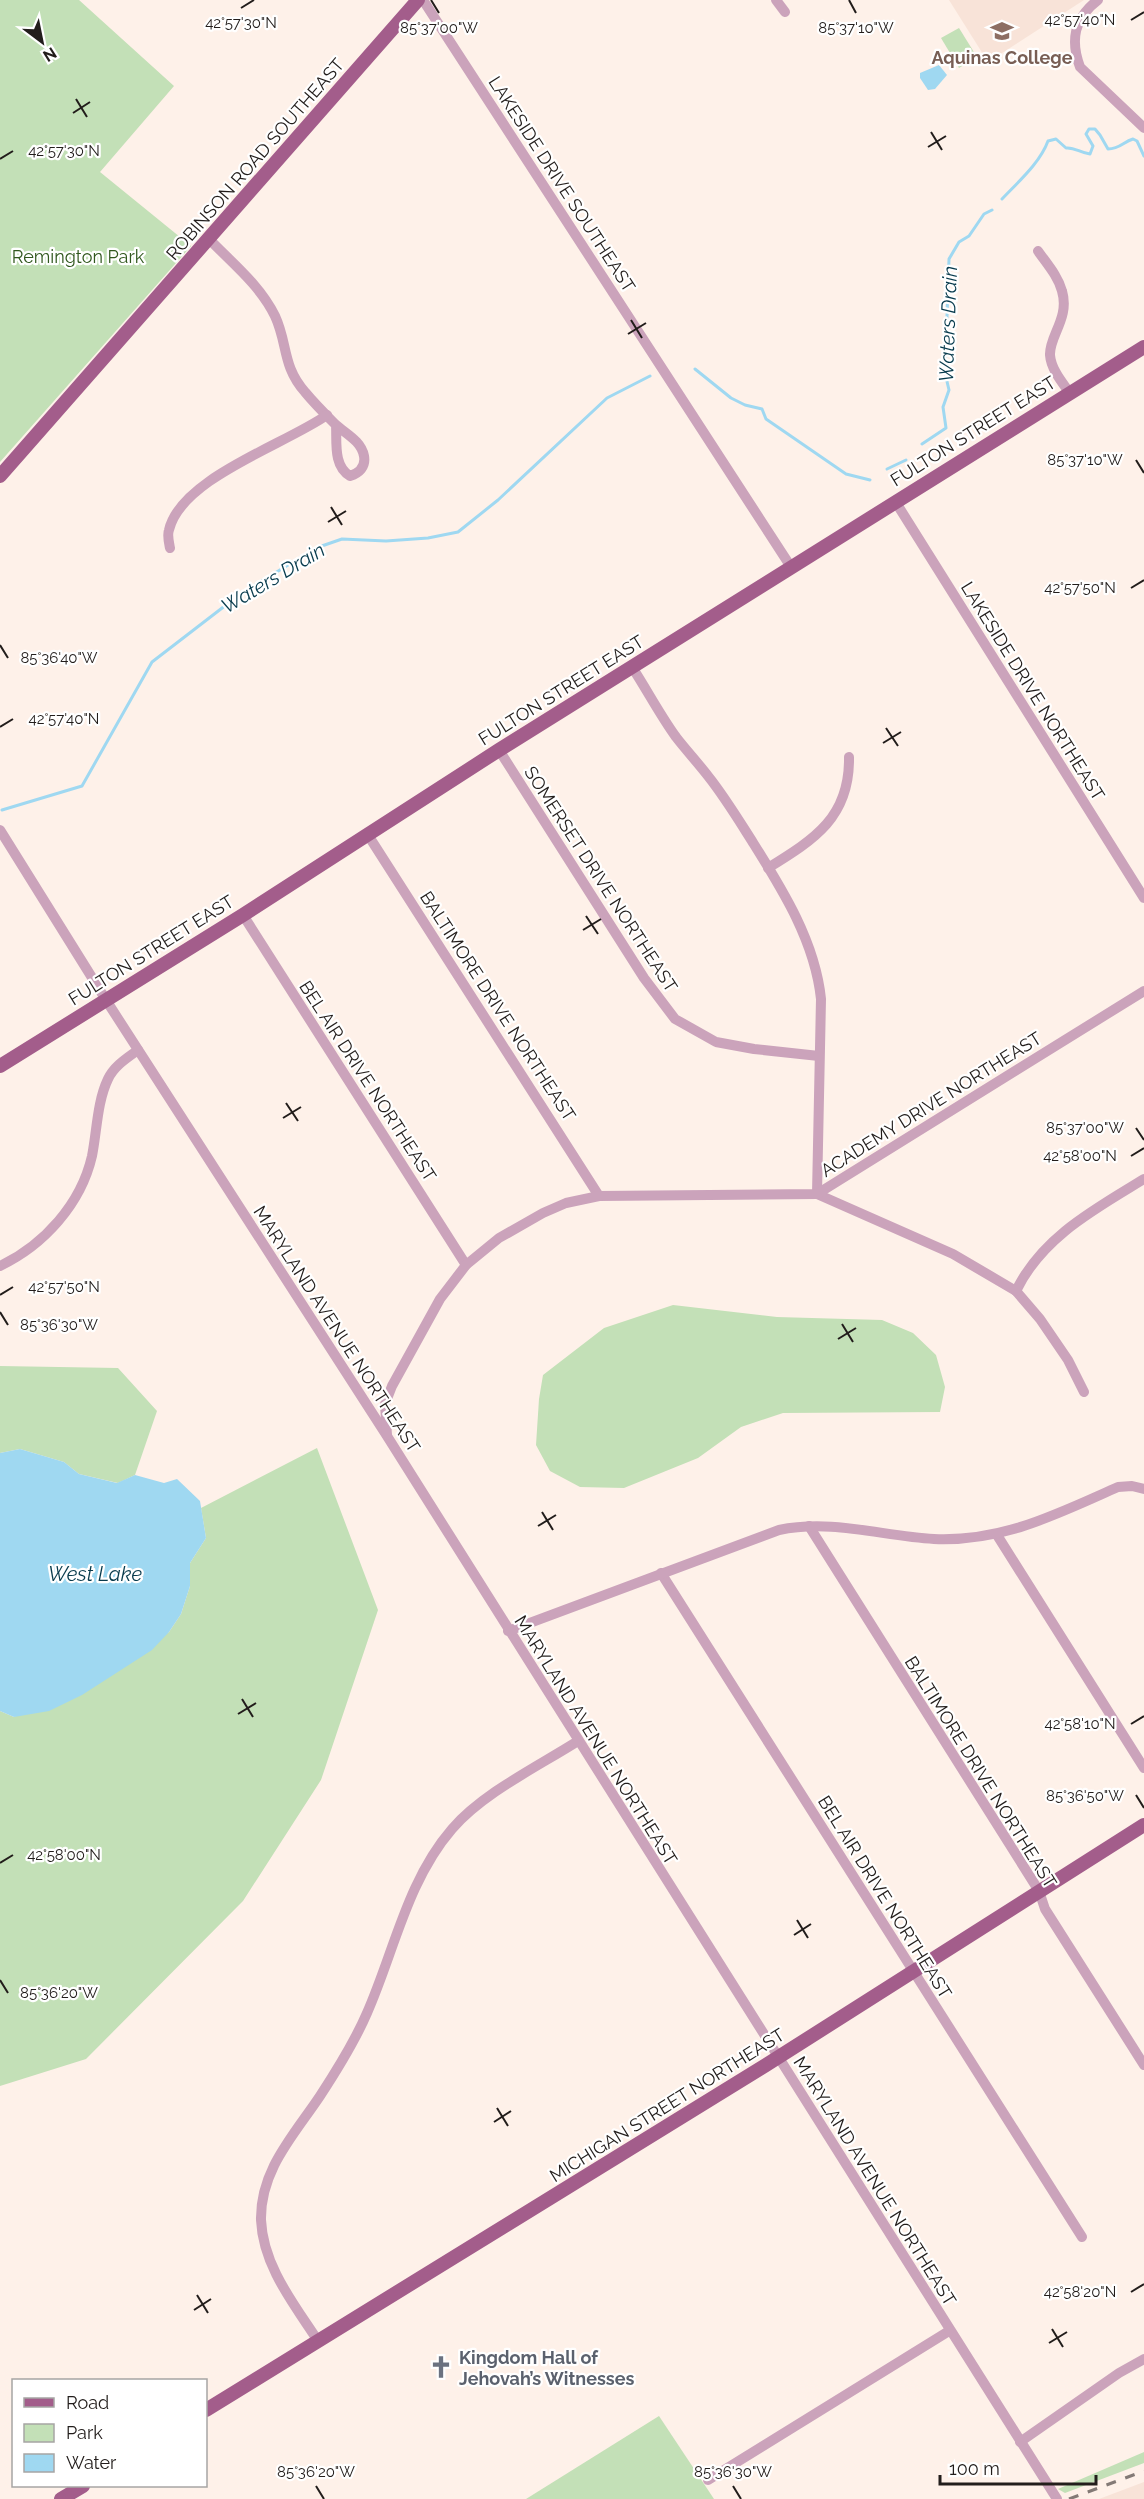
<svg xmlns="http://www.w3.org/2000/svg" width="1144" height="2499" font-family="Raleway,sans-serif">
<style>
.built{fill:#f8e3d8}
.green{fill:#c3e0b7}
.water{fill:#9fd8f1}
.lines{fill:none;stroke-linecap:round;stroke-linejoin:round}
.stream{stroke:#9fd8f1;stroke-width:3}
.minor{stroke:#cba3bb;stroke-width:10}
.major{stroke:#a35d8b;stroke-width:14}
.rail{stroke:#837a76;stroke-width:3;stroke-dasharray:10 10;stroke-linecap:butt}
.ticks{fill:none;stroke:#221d1b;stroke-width:2}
.labels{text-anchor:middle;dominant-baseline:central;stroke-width:4.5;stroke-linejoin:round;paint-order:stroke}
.education-label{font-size:18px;font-weight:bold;fill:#785e54;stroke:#fff}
.street-label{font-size:18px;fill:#221d1b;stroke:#fff}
.park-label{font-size:18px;fill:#30571d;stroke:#fff}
.worship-label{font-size:18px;font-weight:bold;fill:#5b616d;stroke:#fff;text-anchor:start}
.water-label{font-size:20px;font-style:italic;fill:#083b4d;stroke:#fff}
.ticks-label{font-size:15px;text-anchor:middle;fill:#221d1b;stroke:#fff;stroke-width:4.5;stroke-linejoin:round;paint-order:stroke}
</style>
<rect width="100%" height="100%" fill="#fef1e9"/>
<g class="built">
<polygon points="949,0 1084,0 988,62"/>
<polygon points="1144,2482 1144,2499 1099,2499"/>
</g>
<g class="green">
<polygon points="0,0 79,0 174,86 100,172 191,246 0,462"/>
<polygon points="959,28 977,57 959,68 941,38"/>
<polygon points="673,1305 777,1317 882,1320 913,1333 936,1355 945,1387 940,1412 783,1413 741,1427 698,1458 624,1488 580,1487 550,1471 536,1445 539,1399 543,1375 604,1328"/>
<polygon points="0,1366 118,1368 157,1411 135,1475 118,1483 79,1474 64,1462 20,1449 0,1453"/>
<polygon points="317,1448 378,1610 321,1780 243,1901 86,2059 0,2086 0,1711 14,1717 169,1632 181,1614 190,1586 190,1563 206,1538 201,1508"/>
<polygon points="659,2416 714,2499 526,2499"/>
<polygon points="1144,2452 1144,2463 1065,2493 1058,2489"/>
</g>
<g class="water">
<polygon points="939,65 947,75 935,89 928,90 920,78 920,73"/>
<polygon points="20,1449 64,1462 79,1474 117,1483 135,1475 164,1483 177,1479 200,1501 206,1538 190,1563 190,1586 181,1614 169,1632 152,1650 82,1695 49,1711 14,1717 0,1711 0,1453"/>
</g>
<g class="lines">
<g class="stream">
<path d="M1002 199C1018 182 1040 163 1048 141L1056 139 1066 148C1075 147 1080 153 1090 154L1093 146 1086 134 1089 129H1095L1100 135 1108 149C1120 149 1123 142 1133 139L1137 141 1144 156"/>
<polyline points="695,369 731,398 745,405 762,409 766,419 846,474 870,480"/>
<polyline points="922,444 946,428 943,407 949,390 945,373 949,259 959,242 969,236 984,214 992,210"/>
<polyline points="887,469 906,460"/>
<polyline points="2,810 82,786 152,662 239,595 316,548 342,539 386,541 428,538 458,532 498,500 607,398 650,376"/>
</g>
<g class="minor">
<polyline points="423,0 791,567"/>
<polyline points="776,0 785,12"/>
<path d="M1098 0C1074 18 1070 40 1080 67L1144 128"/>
<path d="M209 239C232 263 260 285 275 316 288 344 282 366 305 392 314 403 324 413 334 423 344 433 361 440 364 456 366 467 359 473 350 476 333 466 337 442 336 425"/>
<path d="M1038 251C1047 264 1058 276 1062 291 1070 318 1049 336 1050 355 1051 369 1062 382 1069 392"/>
<polyline points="895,501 1144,898"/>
<path d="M170 548C169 543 167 535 169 530 181 478 286 444 327 415"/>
<path d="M632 667C647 690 660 715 676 737 686 750 698 763 708 776 724 796 738 819 752 841 782 889 815 941 821 999L817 1194 953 1254 1016 1291 1040 1319 1068 1360 1084 1392"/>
<polyline points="499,750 644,978 675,1019 716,1042 754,1049 819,1056"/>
<polyline points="0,830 106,1000 387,1436 1057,2499"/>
<polyline points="368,835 599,1196"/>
<path d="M768 868C815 839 850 817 849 757"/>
<polyline points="243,915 466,1265"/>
<path d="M0 1266C44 1245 81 1204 92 1156 97 1131 97 1102 108 1079 114 1066 127 1058 138 1050"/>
<path d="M1016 1291C1042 1237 1095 1209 1144 1179"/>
<polyline points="387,1435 385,1404 392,1386 440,1299 466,1265 499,1238 543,1213 566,1203 599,1196 817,1194 1144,991"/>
<polyline points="809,1526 1039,1891 1045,1909 1144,2065"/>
<polyline points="997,1535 1144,1768"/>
<polyline points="661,1573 1082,2237"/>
<path d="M508 1631 779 1530C832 1519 882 1536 934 1539 1003 1542 1057 1514 1118 1487L1132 1486 1144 1489"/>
<path d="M318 2341C294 2304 263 2266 261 2220 260 2170 294 2135 320 2096 337 2070 355 2041 367 2013 394 1952 407 1881 452 1829 483 1793 537 1767 578 1741"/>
<polyline points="1020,2442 1119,2373 1144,2359"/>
<polyline points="708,2480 949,2331"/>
</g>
<g class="major">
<polyline points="0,476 418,0"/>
<polyline points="0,1066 243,915 499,750 1144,347"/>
<polyline points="206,2410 766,2065 1144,1825"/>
<polyline points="61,2499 83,2486"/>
</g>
<polyline class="rail" points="1069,2499 1144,2471"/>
</g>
<path class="ticks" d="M431 0 439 13M849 0 856 13M241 8 254 0M1131 20 1144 12M76 99 87 117M73 113 90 102M931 132 942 150M928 147 946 136M0 159 13 151M631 320 642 338M628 334 646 323M1136 460 1144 473M331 507 342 525M328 522 346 511M1131 588 1144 580M0 645 8 658M0 727 13 719M886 728 898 746M883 743 901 732M586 916 598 934M583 930 601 919M286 1103 298 1121M283 1118 301 1107M1136 1128 1144 1140M1131 1156 1144 1148M0 1295 13 1287M0 1312 8 1325M842 1324 853 1342M838 1339 856 1328M542 1512 553 1530M538 1526 556 1515M242 1699 253 1717M238 1714 256 1703M1131 1724 1144 1716M1136 1795 1144 1808M0 1863 13 1855M797 1920 808 1938M794 1935 811 1924M0 1980 8 1993M497 2108 508 2126M494 2122 511 2111M1131 2292 1144 2284M197 2295 208 2313M194 2310 211 2299M1052 2329 1063 2347M1049 2343 1067 2332M316 2486 324 2499M733 2486 741 2499"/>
<defs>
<g id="university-bare" transform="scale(1.8)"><path d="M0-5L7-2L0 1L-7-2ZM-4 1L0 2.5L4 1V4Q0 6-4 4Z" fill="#8d6e63" stroke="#fff" stroke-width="2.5" paint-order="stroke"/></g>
<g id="church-bare" transform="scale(1.8)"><path d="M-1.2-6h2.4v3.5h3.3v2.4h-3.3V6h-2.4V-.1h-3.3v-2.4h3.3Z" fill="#6b7280" stroke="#fff" stroke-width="2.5" paint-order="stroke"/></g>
</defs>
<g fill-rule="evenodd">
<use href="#university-bare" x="1002" y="31"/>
<use href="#church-bare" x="441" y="2367"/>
</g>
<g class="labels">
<g class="education-label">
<text x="1002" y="57">Aquinas College</text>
</g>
<g class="street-label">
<text transform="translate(255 159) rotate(-49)">ROBINSON ROAD SOUTHEAST</text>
<text transform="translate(562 184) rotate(57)">LAKESIDE DRIVE SOUTHEAST</text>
<text transform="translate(973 431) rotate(-32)">FULTON STREET EAST</text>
<text transform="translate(561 690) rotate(-32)">FULTON STREET EAST</text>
<text transform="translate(1033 691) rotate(58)">LAKESIDE DRIVE NORTHEAST</text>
<text transform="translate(601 879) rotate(57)">SOMERSET DRIVE NORTHEAST</text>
<text transform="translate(151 950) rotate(-32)">FULTON STREET EAST</text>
<text transform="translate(498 1006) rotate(57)">BALTIMORE DRIVE NORTHEAST</text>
<text transform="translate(368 1081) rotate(57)">BEL AIR DRIVE NORTHEAST</text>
<text transform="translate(931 1104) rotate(-32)">ACADEMY DRIVE NORTHEAST</text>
<text transform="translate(337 1329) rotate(57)">MARYLAND AVENUE NORTHEAST</text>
<text transform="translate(596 1740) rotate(58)">MARYLAND AVENUE NORTHEAST</text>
<text transform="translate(981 1772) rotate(58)">BALTIMORE DRIVE NORTHEAST</text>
<text transform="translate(885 1897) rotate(58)">BEL AIR DRIVE NORTHEAST</text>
<text transform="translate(667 2105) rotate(-32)">MICHIGAN STREET NORTHEAST</text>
<text transform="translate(875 2181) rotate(58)">MARYLAND AVENUE NORTHEAST</text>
</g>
<g class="park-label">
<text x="78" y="256">Remington Park</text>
</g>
<g class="worship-label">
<text x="459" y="2357">Kingdom Hall of<tspan x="459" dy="21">Jehovah’s Witnesses</tspan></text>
</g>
<g class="water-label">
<text transform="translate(948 324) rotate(-88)">Waters Drain</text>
<text transform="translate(273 578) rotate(-31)">Waters Drain</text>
<text x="95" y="1574">West Lake</text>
</g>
</g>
<g class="ticks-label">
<text x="1080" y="25">42°57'40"N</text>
<text x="241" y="28">42°57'30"N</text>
<text x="439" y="33">85°37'00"W</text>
<text x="856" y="33">85°37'10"W</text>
<text x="64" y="156">42°57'30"N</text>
<text x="1085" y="465">85°37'10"W</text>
<text x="1080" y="593">42°57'50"N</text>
<text x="59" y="663">85°36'40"W</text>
<text x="64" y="724">42°57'40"N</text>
<text x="1085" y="1133">85°37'00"W</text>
<text x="1080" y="1161">42°58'00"N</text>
<text x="64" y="1292">42°57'50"N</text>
<text x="59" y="1330">85°36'30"W</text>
<text x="1080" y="1729">42°58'10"N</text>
<text x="1085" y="1801">85°36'50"W</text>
<text x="64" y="1860">42°58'00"N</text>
<text x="59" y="1998">85°36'20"W</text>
<text x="1080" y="2297">42°58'20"N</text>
<text x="316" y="2477">85°36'20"W</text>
<text x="733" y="2477">85°36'30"W</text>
</g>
<rect x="12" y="2379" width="195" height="108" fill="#ffffff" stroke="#a7a5a4" stroke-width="1.5"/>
<rect x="24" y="2398" width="30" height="9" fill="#a35d8b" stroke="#a7a5a4" stroke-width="1.5"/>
<text x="66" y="2409" font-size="18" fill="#221d1b">Road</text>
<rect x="24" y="2424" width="30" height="18" fill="#c3e0b7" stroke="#a7a5a4" stroke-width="1.5"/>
<text x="66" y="2439" font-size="18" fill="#221d1b">Park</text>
<rect x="24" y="2454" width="30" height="18" fill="#9fd8f1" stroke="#a7a5a4" stroke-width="1.5"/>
<text x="66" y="2469" font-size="18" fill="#221d1b">Water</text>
<g transform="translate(42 42) rotate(148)" stroke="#ffffff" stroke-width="4.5" paint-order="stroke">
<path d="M0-4.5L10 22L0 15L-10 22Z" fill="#221d1b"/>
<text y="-9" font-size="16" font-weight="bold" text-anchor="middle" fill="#221d1b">N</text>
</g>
<path d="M940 2475v9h156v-9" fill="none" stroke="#221d1b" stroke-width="3"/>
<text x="949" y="2475" font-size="18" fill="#221d1b" stroke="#ffffff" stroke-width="4.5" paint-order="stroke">100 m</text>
</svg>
